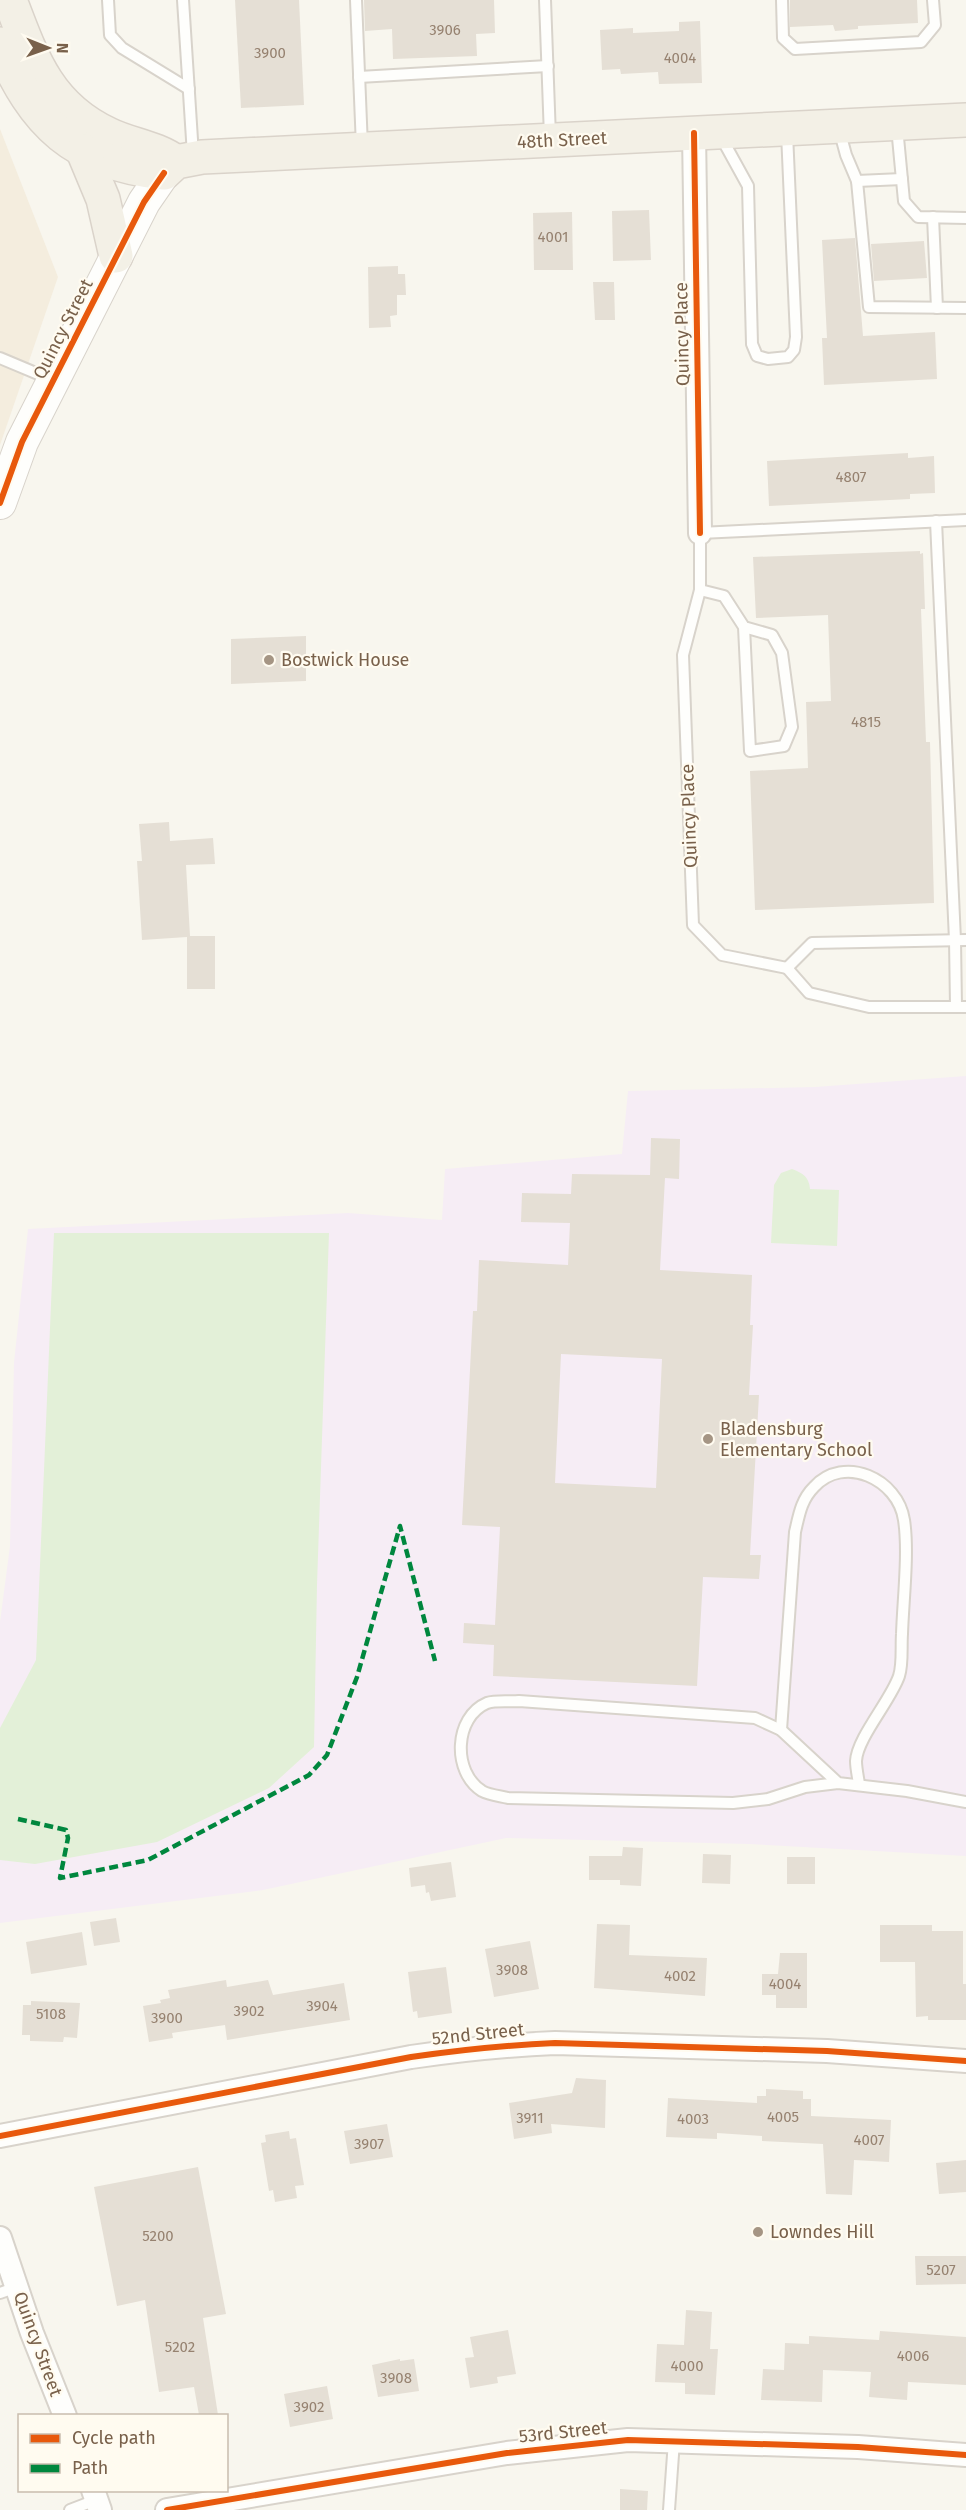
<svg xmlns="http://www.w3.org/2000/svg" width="966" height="2510" font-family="'Fira Sans',sans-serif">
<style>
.residential{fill:#f4edde}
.education{fill:#f6edf5}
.green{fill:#e3f0d8}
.building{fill:#e5dfd5;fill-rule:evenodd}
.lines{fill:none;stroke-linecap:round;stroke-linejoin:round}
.lane-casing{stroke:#d8d3cb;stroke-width:14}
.street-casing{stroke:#d8d3cb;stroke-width:26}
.secondary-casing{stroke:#d8d3cb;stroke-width:34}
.primary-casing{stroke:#dad3ca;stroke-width:36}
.lane{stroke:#fefefc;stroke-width:10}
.street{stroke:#fefefc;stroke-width:22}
.secondary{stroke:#fefefc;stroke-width:32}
.primary{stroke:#f3f0e6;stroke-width:33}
.quiet{stroke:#00873e;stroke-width:4.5;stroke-dasharray:9 4.5;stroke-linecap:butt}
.cycleway-casing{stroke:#fffbf0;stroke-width:10}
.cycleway{stroke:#e8590c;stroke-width:6}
.poi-dot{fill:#a59584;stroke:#fffbf0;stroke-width:2}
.labels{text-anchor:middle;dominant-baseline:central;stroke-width:4.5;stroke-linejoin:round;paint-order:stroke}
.number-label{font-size:15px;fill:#968270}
.street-label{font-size:18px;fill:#79614b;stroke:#fffbf0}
.poi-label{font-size:18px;fill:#79614b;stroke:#fffbf0;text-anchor:start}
</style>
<rect width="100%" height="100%" fill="#f8f6ee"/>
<polygon class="residential" points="0,129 58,277 0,445"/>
<polygon class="education" points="966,1076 966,1856 749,1844 506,1838 263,1890 0,1923 0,1622 10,1546 14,1363 28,1229 348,1213 442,1220 445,1169 622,1154 628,1091 815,1087"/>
<g class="green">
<path d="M792 1169C803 1173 809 1177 810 1189L839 1190 837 1246 771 1243 774 1185 781 1173Z"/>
<polygon points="54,1233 329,1233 317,1585 314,1747 269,1788 157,1842 35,1864 0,1860 0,1728 36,1660"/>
</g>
<g class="building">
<polygon points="235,0 299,0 304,105 241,108"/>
<polygon points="364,0 494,0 495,33 476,34 477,56 393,59 392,29 365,31"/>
<polygon points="790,0 917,0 918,23 858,26 858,29 835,31 833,25 790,27"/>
<polygon points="700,21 702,83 659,84 658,72 621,74 620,69 602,70 600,30 633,28 633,33 679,31 679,22"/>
<polygon points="649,210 651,260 613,261 612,211"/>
<polygon points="572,212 573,270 534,270 533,213"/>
<polygon points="855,238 863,336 935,332 937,379 824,385 822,338 827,338 822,240"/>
<polygon points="924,241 927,278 874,281 871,244"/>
<polygon points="398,266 398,274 405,274 406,295 397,295 397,315 390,316 391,327 369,328 368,267"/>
<polygon points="593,282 614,282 615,320 595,320"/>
<polygon points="908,453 908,458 934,456 935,493 910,494 910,499 769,506 767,461"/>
<polygon points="920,551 920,554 923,553 925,609 921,609 926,742 930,742 934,903 755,910 750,771 808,768 806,702 831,701 828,615 756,618 753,557"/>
<polygon points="306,636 306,681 231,684 231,639"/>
<polygon points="169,822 170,841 213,838 215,864 186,865 190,936 215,936 215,989 187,989 187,937 142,940 137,861 142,861 139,824"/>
<path d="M651 1138 680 1139 679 1179 665 1178 660 1270 752 1275 750 1325H753L749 1395H759L750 1555H761L759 1579 703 1577 697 1686 493 1676 494 1645 463 1643 464 1623 495 1625 500 1527 462 1525 473 1311H477L479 1260 568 1265 570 1223 521 1222 522 1193 571 1194 572 1174 650 1175ZM561 1354 662 1359 656 1488 555 1483Z"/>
<polygon points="623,1847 643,1848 641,1886 620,1885 620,1880 589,1880 589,1856 622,1856"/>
<polygon points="703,1854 731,1855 730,1884 702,1883"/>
<rect x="787" y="1857" width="28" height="27"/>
<polygon points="451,1862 456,1897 431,1901 429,1892 426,1893 425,1885 411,1887 409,1868"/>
<polygon points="116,1918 120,1942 94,1946 90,1922"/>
<polygon points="597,1924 630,1925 629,1955 707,1958 705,1996 594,1988"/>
<polygon points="880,1925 932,1925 932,1931 963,1931 963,1984 966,1984 966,2020 928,2020 928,2016 916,2017 915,1962 880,1962"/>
<polygon points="82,1932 87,1965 31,1974 26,1942"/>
<polygon points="530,1941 539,1989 494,1997 485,1949"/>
<polygon points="780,1953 807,1953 807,2008 776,2008 776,1995 762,1995 762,1974 778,1974"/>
<polygon points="446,1967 452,2013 418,2018 417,2011 413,2012 408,1972"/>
<polygon points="226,1980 227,1987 268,1980 273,1995 344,1983 350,2020 227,2040 225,2025 172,2033 173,2038 149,2042 143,2006 161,2003 160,2000 170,1998 168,1990"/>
<polygon points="31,2001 80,2003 77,2038 64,2037 63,2042 30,2041 30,2035 22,2035 23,2005 31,2005"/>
<polygon points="576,2078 606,2080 605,2128 551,2124 552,2133 514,2139 509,2103 572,2093"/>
<polygon points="766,2089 803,2091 803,2099 811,2099 811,2116 891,2120 889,2162 854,2160 852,2195 826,2194 823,2144 762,2141 762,2136 717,2133 717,2139 666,2137 668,2098 757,2103 757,2096 766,2096"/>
<polygon points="387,2124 393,2157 350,2164 344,2131"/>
<polygon points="289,2131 290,2139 296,2138 304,2185 295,2186 297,2198 275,2202 273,2190 269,2191 261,2143 266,2142 265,2135"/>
<polygon points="966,2160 966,2192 939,2194 936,2163"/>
<polygon points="198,2167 226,2314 203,2318 218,2415 199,2415 194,2387 159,2392 145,2300 117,2306 94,2187"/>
<polygon points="915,2256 966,2256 966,2284 916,2285"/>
<polygon points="686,2310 712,2312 710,2349 718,2349 715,2395 685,2394 685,2383 655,2382 657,2344 684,2345"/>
<polygon points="508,2330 516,2374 497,2377 498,2383 470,2388 465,2358 474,2357 470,2337"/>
<polygon points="880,2331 966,2337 966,2385 908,2382 907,2400 869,2397 871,2372 823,2370 822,2402 761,2400 763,2369 784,2370 785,2343 809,2344 809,2336 879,2340"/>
<polygon points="400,2359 400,2361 414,2359 419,2391 378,2397 372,2365"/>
<polygon points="327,2386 333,2419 290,2427 284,2394"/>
<polygon points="620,2489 648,2491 647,2510 620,2510"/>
</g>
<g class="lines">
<g class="lane-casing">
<g id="lane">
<polyline points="108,0 110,35 122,48 189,89"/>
<polyline points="183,0 193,155"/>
<polyline points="356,0 362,147"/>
<polyline points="545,0 550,137"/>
<polyline points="782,0 783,38 795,49 921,42 935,25 933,0"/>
<polyline points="359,77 548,66"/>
<polyline points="897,127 904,201 918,217 966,218"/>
<polyline points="839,129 846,155 857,181 869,307 966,308"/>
<polyline points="721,137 748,186 752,344 757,356 768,359 788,357 794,350 796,337 787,133"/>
<polyline points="857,181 902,179"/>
<polyline points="933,217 937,308"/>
<polyline points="0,358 50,379"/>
<polyline points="936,521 955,940 956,1007 966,1007"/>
<polyline points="700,590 724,596 744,627 750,751 784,746 792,727 782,653 772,635 744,627"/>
<polyline points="787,968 722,955 693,925 683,655 700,590 700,533 966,520"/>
<polyline points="956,1007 869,1007 809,993 787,968 812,943 966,940"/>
<path d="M781 1730 795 1532C799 1515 801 1500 814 1487 844 1454 898 1479 904 1520 909 1552 903 1601 902 1634 901 1647 903 1664 899 1676 891 1700 857 1738 856 1761 856 1768 858 1777 859 1784"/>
<path d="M838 1783 781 1730 755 1718 519 1701C510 1702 496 1700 487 1703 454 1717 452 1772 482 1791 489 1795 500 1796 508 1798L733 1803 768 1799 805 1787 838 1783 907 1791 966 1802"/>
<polyline points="0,2293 17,2287"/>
<polyline points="70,2510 96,2500"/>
<polyline points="669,2510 674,2441"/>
</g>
</g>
<g class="street-casing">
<g id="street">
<polyline points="694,133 700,533"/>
<path d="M0 2136 411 2057C459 2050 507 2045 555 2043L827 2051 966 2061"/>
<polyline points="0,2238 32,2333 65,2416"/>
<polyline points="93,2490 100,2510"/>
<polyline points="167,2510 507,2453 628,2440 858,2447 966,2455"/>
</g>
</g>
<g class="secondary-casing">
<polyline id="secondary" points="0,503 22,442 144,202 164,173"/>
</g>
<g class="primary-casing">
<g id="primary">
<path d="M10 0C32 58 48 106 108 134 130 145 156 147 176 162"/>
<path d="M0 44C34 125 74 163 164 173L176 162 202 157 966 120"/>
<polyline points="83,151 103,199 116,256"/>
</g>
</g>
<use href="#lane" class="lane"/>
<use href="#street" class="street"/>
<use href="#secondary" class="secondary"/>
<use href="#primary" class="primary"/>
<polyline class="quiet" points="18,1819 66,1830 68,1838 60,1878 148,1860 309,1775 327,1755 357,1677 400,1526 435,1661"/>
<g class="cycleway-casing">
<g id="cycleway">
<polyline points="694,133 700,533"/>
<polyline points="0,503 22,442 144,202 164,173"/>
<path d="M0 2136 411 2057C459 2050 507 2045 555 2043L827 2051 966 2061"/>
<polyline points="167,2510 507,2453 628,2440 858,2447 966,2455"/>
</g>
</g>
<use href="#cycleway" class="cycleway"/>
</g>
<g class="poi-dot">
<circle cx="269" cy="660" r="6"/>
<circle cx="708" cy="1439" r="6"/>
<circle cx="758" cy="2232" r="6"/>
</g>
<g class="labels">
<g class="number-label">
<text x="445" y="30">3906</text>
<text x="270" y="53">3900</text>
<text x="680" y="58">4004</text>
<text x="553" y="237">4001</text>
<text x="851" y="477">4807</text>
<text x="866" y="722">4815</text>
<text x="512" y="1970">3908</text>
<text x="680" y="1976">4002</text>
<text x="785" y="1984">4004</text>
<text x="322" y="2006">3904</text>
<text x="249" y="2011">3902</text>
<text x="51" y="2014">5108</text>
<text x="167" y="2018">3900</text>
<text x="783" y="2117">4005</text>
<text x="530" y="2118">3911</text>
<text x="693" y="2119">4003</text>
<text x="869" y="2140">4007</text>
<text x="369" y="2144">3907</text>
<text x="158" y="2236">5200</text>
<text x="941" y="2270">5207</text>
<text x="180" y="2347">5202</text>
<text x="913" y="2356">4006</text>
<text x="687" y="2366">4000</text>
<text x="396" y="2378">3908</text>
<text x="309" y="2407">3902</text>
</g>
<g class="street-label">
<text transform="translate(562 140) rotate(-3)">48th Street</text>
<text transform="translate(63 329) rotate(-63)">Quincy Street</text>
<text transform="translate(682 334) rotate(-91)">Quincy Place</text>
<text transform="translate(689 816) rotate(-92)">Quincy Place</text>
<text transform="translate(478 2034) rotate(-6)">52nd Street</text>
<text transform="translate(38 2344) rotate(70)">Quincy Street</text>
<text transform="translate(563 2432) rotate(-6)">53rd Street</text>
</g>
<g class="poi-label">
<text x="281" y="660">Bostwick House</text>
<text x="720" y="1429">Bladensburg<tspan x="720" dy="21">Elementary School</tspan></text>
<text x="770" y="2232">Lowndes Hill</text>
</g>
</g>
<rect x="18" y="2414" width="210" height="78" fill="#fffbf0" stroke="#c9bdae" stroke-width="1.5"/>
<rect x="30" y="2434" width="30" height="9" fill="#e8590c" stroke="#c9bdae" stroke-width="1.5"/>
<text x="72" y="2444" font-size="18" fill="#79614b">Cycle path</text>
<rect x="30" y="2464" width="30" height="9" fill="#00873e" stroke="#c9bdae" stroke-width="1.5"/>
<text x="72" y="2474" font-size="18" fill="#79614b">Path</text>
<g transform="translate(48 48) rotate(91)" stroke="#fffbf0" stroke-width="4.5" paint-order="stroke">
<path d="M0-4.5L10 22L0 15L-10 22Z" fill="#79614b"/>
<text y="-9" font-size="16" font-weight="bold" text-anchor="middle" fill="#79614b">N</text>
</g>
</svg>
